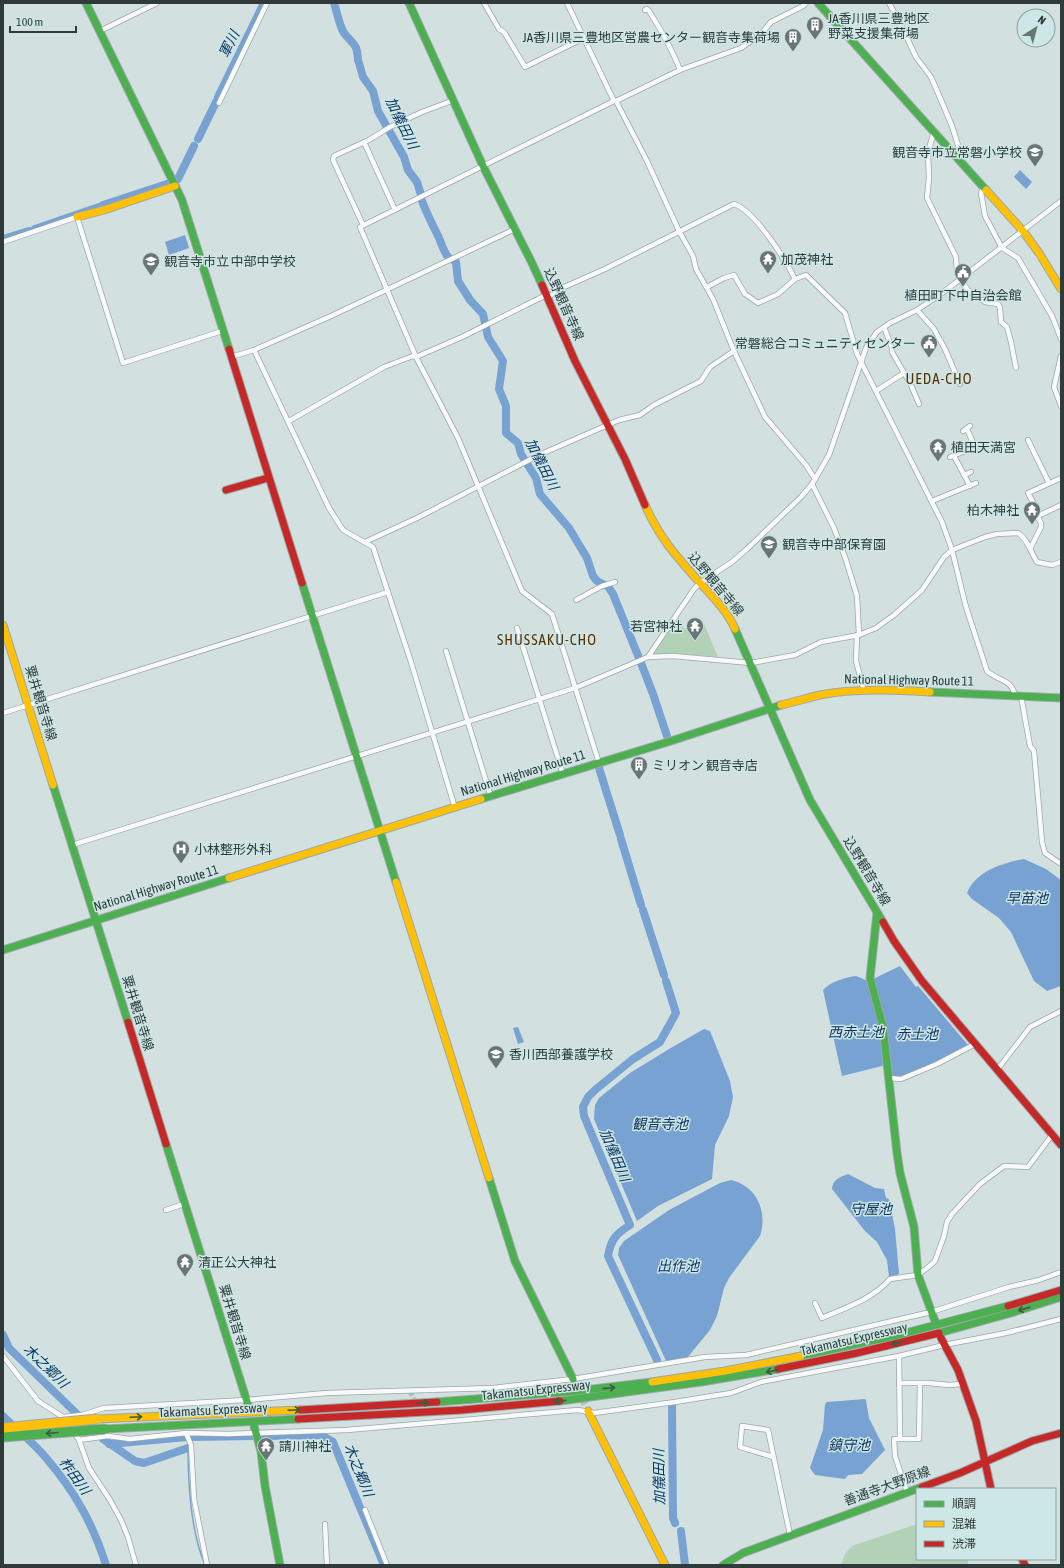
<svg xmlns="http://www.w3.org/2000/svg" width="1064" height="1568" font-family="'Asap Condensed','Noto Sans JP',sans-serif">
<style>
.green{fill:#b2d2b7}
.water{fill:#77a2d1}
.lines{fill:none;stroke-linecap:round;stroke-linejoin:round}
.stream{stroke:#77a2d1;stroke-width:1.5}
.river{stroke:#77a2d1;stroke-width:8}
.street-tunnel{stroke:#b2bfbf;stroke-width:4.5;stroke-dasharray:4.5 2;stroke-linecap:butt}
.secondary-tunnel{stroke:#b2bfbf;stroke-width:7;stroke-dasharray:7 3.5;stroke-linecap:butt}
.street-casing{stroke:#9da7a8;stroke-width:6}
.fast-casing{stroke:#9da7a8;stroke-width:9}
.slow-casing{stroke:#9da7a8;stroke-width:9}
.jam-casing{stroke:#9da7a8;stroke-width:9}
.street{stroke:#f8fafa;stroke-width:4.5}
.fast{stroke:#4caf50;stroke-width:7}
.slow{stroke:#ffc107;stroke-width:7}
.jam{stroke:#c62828;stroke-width:7}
.fast-bridge-casing{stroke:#9da7a8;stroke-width:11;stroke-linecap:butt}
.slow-bridge-casing{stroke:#9da7a8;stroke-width:11;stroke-linecap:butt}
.fast-bridge{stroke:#4caf50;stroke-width:9}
.slow-bridge{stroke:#ffc107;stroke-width:9}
.oneway{stroke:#385d41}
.labels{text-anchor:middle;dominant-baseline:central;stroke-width:3;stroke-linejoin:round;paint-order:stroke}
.poi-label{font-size:13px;fill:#303a3a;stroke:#cde6e6;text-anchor:start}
.street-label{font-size:13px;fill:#303a3a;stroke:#cde6e6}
.water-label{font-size:14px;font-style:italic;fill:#0d3460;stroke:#cde6e6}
.quarter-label{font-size:15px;letter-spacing:1px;fill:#583002;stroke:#cde6e6}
</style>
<rect width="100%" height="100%" fill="#d3e0e0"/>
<g class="green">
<polygon points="680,618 684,629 704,624 718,657 673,653 653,655 675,619"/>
<polygon points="917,1524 917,1559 968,1559 968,1565 841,1565 845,1554 852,1546"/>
</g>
<g class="water">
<polygon points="1020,170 1032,182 1026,189 1014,177"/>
<polygon points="185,235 189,248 169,255 165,242"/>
<path d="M1024 859 1046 869 1061 880V986L1047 991 1034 981 1011 932 999 918 972 899 967 893C976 871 1002 863 1024 859Z"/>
<path d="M900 966 916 987 918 986 968 1045C948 1056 914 1077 892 1077L891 1076 873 979Z"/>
<path d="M856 976 868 981 880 1030 884 1064 882 1066 842 1076 823 990C830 982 846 977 856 976Z"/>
<polygon points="518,1027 524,1042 518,1044 513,1028"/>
<polygon points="704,1029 710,1031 730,1081 733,1097 729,1116 715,1145 712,1179 658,1206 637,1221 594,1119 595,1105 599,1098 630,1073 669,1049"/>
<path d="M848 1174 875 1188 884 1189 886 1198 889 1199 895 1229 899 1274 889 1277 887 1260 877 1242 865 1231 832 1189C832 1180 840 1177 848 1174Z"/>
<path d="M731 1180C757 1186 768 1212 760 1236L729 1278 724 1288 717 1316 710 1330 687 1358 666 1361 618 1255 619 1248 624 1241 669 1210 720 1183Z"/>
<polygon points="865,1399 866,1400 869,1418 885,1450 862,1474 848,1475 845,1479 815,1475 810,1468 823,1430 825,1404 827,1402"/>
</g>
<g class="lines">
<path class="stream" d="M188 1448C188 1484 191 1532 205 1565"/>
<g class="river">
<path d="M334 3C337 12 339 25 344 33 353 45 357 42 358 60"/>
<polyline points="359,63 363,77 373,91 378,111 404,157 408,170 417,182 421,195"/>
<polyline points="218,97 264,3"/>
<polyline points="198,139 216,102"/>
<polyline points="178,179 194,146"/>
<path d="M421 198C426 213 433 225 439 238 442 245 444 253 449 258"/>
<polyline points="103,205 170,183"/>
<polyline points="35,229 99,207"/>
<polyline points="3,239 29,231"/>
<polyline points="453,260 456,262 458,281 470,300 483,314 488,337 503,361 499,389 506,406 506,433 518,443 521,454 536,478 540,494 569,528 587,558 593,576 597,581 605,585"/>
<polyline points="609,588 613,594 639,658"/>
<polyline points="641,663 653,694 667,736"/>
<polyline points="599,768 620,835"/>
<polyline points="621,839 641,905"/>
<polyline points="643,910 664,975"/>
<polyline points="3,1335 9,1348 76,1413"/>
<path d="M657 1360 608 1256C611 1239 616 1234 630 1225L584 1116 583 1107 588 1097 595 1090 633 1059 660 1042 676 1013 666 981"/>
<polyline points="672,1405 673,1518 675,1523"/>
<path d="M3 1416C17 1430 34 1443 47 1459 75 1492 93 1524 106 1565"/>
<polyline points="262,1436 321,1435 333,1442 361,1510"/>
<polyline points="190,1437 253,1436"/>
<polyline points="103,1439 135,1461 144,1463 188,1448"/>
<polyline points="109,1444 187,1437"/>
<polyline points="362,1512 384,1565"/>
<polyline points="681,1531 685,1565"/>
</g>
<polyline class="street-tunnel" points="410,1392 417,1404"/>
<polyline class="secondary-tunnel" points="573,1379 588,1411"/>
<g class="street-casing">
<g id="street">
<polyline points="484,3 499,29 504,32 525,67 584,38"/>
<polyline points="567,3 614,101 616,101 647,161 679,231 693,256 696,269 713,299 734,351 765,417 806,465 815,479"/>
<polyline points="889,3 899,21 916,57 931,77 938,93 952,126 958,145 961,161"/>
<path d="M645 10 647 9 649 11C661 30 672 49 680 70"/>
<polyline points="102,30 157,3"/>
<polyline points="616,101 680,70 741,48 761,34 771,22 803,6 806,3"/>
<polyline points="219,103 267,3"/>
<polyline points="933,135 928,152 929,178 927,198 956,257 957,273 960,280 968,290 976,296 985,302 998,304 1000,308 1001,322 1007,327 1011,342 1016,368"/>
<polyline points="364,142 395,210"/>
<polyline points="984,187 981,193 985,216 1002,248 1018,258 1052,316 1061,339"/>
<polyline points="363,225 333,160 334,156 369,140 390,127 422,112 454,100"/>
<polyline points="3,242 77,217 123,363 222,331"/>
<path d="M707 287 724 278 734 275 745 294 758 303 778 294 795 279 806 275 845 313 857 354 942 522 952 550 966 607 987 671C998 681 1012 679 1015 696"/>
<path d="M547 298 562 288 605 269 734 204C755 211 785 259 795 279"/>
<polyline points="917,310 934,329 945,349 960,384"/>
<polyline points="884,327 892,348 892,352 911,385 919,404"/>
<polyline points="254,350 329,508 343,530 373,547 411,662 455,808"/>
<polyline points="1061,356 1054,387 1061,406"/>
<polyline points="231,357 254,350 331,316 515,229"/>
<polyline points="876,391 904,373"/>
<polyline points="289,421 384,367 413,356 416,357 462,337 546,295"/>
<polyline points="967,429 975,447"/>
<polyline points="963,431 970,426"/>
<polyline points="1028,440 1049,483"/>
<polyline points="954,456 970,486"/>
<polyline points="950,457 982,444"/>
<polyline points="964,475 971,472"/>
<polyline points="1061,478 1028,493 1040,515 1061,505"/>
<polyline points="812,484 834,528 846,560 857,596 859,635"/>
<polyline points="932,501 976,483"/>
<polyline points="365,542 417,518 539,455 619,420 640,415 654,405 701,381 710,367 734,351"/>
<polyline points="1030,549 1041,527 1041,523 1038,518 1040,515"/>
<polyline points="576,600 602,586 615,582"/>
<polyline points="517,628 563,774"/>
<polyline points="857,635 856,661 864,691"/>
<polyline points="446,651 491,797"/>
<polyline points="648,657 694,589 700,583 732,562 747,549 801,497 812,484 829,455 866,348 877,332 890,323 917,310 941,294 1061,201"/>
<polyline points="1021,696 1030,746 1034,751 1042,842 1045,853 1061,864"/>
<polyline points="3,713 388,592"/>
<polyline points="599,763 552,614 522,591 458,438 416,357 360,227 614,101"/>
<path d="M72 845 575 688 648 657 673 656 751 663 795 655 821 642 859 635 876 628 894 615 922 590 944 557 952 550 985 537 997 534 1018 533C1028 539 1031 553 1037 562L1052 565 1061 562"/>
<polyline points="997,1070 1030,1027 1061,1011"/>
<polyline points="888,1078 901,1079 937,1064 975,1044"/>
<polyline points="166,1210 184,1204"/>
<path d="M815 1303 822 1318C845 1308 873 1299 890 1279L918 1275 932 1264 935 1261 944 1236 947 1222 952 1214 980 1184 1004 1166 1028 1167 1052 1135"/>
<polyline points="800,1343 803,1349"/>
<polyline points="3,1356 38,1401 63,1417 79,1440 89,1468 110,1500 121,1520 128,1537 136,1565"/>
<polyline points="899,1356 900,1439"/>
<polyline points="899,1383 929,1383 949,1385 962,1384"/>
<polyline points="63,1417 82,1415 104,1408 246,1400 327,1393 493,1388 573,1379 705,1357 746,1355 931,1312 1009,1287 1039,1280 1061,1272"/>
<polyline points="186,1433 191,1445 194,1499 207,1565"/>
<polyline points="79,1440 108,1436 130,1439 186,1433 228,1434 347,1430 578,1410 594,1413 675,1402 731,1393 761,1382 899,1356 944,1345 1006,1333 1061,1319"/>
<polyline points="773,1457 740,1447 742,1426 768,1430 790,1535"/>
<polyline points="907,1492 895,1456 894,1439 919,1439 920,1383"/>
<polyline points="365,1510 387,1565"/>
<polyline points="325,1524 327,1565"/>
</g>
</g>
<g class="fast-casing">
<g id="fast">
<polyline points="86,3 182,200 229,349"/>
<polyline points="409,3 483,166 531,261 542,285"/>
<polyline points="818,3 986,190"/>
<polyline points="302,583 396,882"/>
<polyline points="735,629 810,800 883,922"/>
<polyline points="930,692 1061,698"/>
<polyline points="53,785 128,1022"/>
<polyline points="481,799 671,741 781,705"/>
<polyline points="877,913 870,978 883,1027 897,1153 900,1173 914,1227 918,1275 935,1321"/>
<polyline points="3,950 229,878"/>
<polyline points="166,1144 249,1408"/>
<polyline points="489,1178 515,1261 573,1379"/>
<polyline points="939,1333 1011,1313 1061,1297"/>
<polyline points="801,1356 894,1336 1008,1306"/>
<polyline points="560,1401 701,1382 778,1369"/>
<polyline points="437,1402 576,1391 652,1382"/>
<polyline points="254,1426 261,1451 265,1486 280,1565"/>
<polyline points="105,1429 298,1419"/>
<polyline points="723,1565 743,1553 922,1487"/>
</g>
</g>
<g class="slow-casing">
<g id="slow">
<polyline points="986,190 1023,231 1039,253 1061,289"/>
<polyline points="77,217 104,210 175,186"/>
<path d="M645 505C660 539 677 557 702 585 714 598 728 612 735 629"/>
<polyline points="3,625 53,785"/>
<path d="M781 705C794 702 807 698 820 695 856 688 894 690 930 692"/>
<polyline points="229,878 481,799"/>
<polyline points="396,882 489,1178"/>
<polyline points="652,1382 725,1371 801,1356"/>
<polyline points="588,1411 665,1565"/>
<polyline points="97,1419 300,1410"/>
</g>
</g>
<g class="jam-casing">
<g id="jam">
<polyline points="542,285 575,361 625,459 645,505"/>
<polyline points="229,349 302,583"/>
<polyline points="226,490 268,478"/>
<polyline points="883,922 894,941 922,981 1061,1145"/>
<polyline points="128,1022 166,1144"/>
<polyline points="1008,1306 1061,1290"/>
<polyline points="941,1338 958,1370 976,1421 991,1489"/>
<polyline points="778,1369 857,1353 939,1333"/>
<polyline points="300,1410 437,1402"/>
<polyline points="298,1419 462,1410 560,1401"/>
<polyline points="922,1487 960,1473 1032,1441 1061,1433"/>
<polyline points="1022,1559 1025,1565"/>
</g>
</g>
<use href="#street" class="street"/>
<use href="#fast" class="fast"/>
<use href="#slow" class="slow"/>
<use href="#jam" class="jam"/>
<g class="fast-bridge-casing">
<polyline id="fast-bridge" points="3,1437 105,1429"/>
</g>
<g class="slow-bridge-casing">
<polyline id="slow-bridge" points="3,1428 97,1419"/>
</g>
<use href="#fast-bridge" class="fast-bridge"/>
<use href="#slow-bridge" class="slow-bridge"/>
</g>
<defs><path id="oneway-shaft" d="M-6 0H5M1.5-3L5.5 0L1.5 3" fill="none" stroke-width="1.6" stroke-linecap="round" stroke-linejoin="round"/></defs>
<g class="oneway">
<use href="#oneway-shaft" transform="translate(1024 1309) rotate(164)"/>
<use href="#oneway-shaft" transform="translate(898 1343) rotate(166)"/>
<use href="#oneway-shaft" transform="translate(772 1371) rotate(169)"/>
<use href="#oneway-shaft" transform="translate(609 1388) rotate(-6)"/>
<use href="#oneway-shaft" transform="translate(560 1401) rotate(174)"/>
<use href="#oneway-shaft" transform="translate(423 1403) rotate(-4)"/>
<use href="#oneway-shaft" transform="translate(294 1410) rotate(-3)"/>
<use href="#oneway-shaft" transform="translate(136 1417) rotate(-3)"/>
<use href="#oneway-shaft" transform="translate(52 1433) rotate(175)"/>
</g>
<defs>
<g id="building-pin" transform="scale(0.9)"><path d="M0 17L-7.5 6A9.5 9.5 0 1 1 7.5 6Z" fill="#697474" stroke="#cde6e6"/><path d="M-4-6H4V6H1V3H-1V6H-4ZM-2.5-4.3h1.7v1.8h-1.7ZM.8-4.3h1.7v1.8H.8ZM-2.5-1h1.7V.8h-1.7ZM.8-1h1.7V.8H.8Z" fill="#fff"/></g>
<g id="school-pin" transform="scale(0.9)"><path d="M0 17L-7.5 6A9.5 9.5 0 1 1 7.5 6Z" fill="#697474" stroke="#cde6e6"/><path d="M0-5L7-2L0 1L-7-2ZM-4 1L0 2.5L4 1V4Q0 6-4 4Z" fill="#fff"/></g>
<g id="temple-pin" transform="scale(0.9)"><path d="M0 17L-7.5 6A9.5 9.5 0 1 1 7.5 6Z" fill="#697474" stroke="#cde6e6"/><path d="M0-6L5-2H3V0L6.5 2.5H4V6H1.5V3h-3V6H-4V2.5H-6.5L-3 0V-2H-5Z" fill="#fff"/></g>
<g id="civic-pin" transform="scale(0.9)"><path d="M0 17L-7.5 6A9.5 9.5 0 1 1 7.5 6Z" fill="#697474" stroke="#cde6e6"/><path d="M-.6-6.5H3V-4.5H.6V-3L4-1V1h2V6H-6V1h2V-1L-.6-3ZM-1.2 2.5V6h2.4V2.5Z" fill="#fff"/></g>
<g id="hospital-pin" transform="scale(0.9)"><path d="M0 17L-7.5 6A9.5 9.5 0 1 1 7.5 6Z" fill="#697474" stroke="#cde6e6"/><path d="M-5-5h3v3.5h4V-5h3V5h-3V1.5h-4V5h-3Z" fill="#fff"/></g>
</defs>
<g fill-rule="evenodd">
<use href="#building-pin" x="815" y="25"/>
<use href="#building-pin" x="793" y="37"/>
<use href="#school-pin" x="1035" y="152"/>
<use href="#temple-pin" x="768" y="259"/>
<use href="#school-pin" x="151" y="261"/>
<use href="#civic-pin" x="963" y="272"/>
<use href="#civic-pin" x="929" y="343"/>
<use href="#temple-pin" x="938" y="447"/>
<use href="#temple-pin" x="1032" y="510"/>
<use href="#school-pin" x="769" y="544"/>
<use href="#temple-pin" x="695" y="626"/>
<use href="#building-pin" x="639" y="765"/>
<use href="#hospital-pin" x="181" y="849"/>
<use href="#school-pin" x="496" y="1054"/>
<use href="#temple-pin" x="185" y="1262"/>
<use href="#temple-pin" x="266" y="1446"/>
</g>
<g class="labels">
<g class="poi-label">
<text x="828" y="18">JA香川県三豊地区<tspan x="828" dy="15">野菜支援集荷場</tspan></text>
<text x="780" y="37" text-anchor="end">JA香川県三豊地区営農センター観音寺集荷場</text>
<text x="1022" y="152" text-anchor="end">観音寺市立常磐小学校</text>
<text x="781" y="259">加茂神社</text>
<text x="164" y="261">観音寺市立 中部中学校</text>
<text x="963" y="295" text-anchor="middle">植田町下中自治会館</text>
<text x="916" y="343" text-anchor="end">常磐総合コミュニティセンター</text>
<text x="951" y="447">植田天満宮</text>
<text x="1019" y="510" text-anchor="end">柏木神社</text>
<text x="782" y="544">観音寺中部保育園</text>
<text x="682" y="626" text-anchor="end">若宮神社</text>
<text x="652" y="765">ミリオン 観音寺店</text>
<text x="194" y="849">小林整形外科</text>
<text x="509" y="1054">香川西部養護学校</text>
<text x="198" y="1262">清正公大神社</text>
<text x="279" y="1446">請川神社</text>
</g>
<g class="street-label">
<text transform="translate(564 304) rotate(66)">込野観音寺線</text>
<text transform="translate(716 584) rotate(50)">込野観音寺線</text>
<text transform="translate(909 680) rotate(1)">National Highway Route 11</text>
<text transform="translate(41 703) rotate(73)">粟井観音寺線</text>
<text transform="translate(523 773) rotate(-17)">National Highway Route 11</text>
<text transform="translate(867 871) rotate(59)">込野観音寺線</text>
<text transform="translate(156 888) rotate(-17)">National Highway Route 11</text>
<text transform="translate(138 1013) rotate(73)">粟井観音寺線</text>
<text transform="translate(235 1322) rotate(73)">粟井観音寺線</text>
<text transform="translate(854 1339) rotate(-13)">Takamatsu Expressway</text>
<text transform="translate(536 1390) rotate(-6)">Takamatsu Expressway</text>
<text transform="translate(213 1410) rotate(-3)">Takamatsu Expressway</text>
<text transform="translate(887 1486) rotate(-20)">善通寺大野原線</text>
</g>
<g class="water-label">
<text transform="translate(229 44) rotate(-64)">軍川</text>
<text transform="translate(402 123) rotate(64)">加儀田川</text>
<text transform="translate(542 464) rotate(63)">加儀田川</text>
<text x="1027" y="898">早苗池</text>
<text x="856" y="1032">西赤土池</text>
<text x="917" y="1034">赤土池</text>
<text x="660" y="1124">観音寺池</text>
<text transform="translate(615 1155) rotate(67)">加儀田川</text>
<text x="871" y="1209">守屋池</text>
<text x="678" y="1266">出作池</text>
<text transform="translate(46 1366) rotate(44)">木之郷川</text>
<text x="849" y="1445">鎮守池</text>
<text transform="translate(359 1470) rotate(68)">木之郷川</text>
<text transform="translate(75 1476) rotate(54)">柞田川</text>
<text transform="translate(659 1477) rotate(-91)">加儀田川</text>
</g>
<g class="quarter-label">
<text x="939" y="378">UEDA-CHO</text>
<text x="547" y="639">SHUSSAKU-CHO</text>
</g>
</g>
<rect width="1064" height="1568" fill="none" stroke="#303a3a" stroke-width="8"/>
<rect x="916" y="1488" width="140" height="72" fill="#cde6e6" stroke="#8ea1a1"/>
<rect x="924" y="1501" width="20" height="6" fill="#4caf50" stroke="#8ea1a1"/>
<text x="952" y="1508" font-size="12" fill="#303a3a">順調</text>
<rect x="924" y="1521" width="20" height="6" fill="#ffc107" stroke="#8ea1a1"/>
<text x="952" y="1528" font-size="12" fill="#303a3a">混雑</text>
<rect x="924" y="1541" width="20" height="6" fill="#c62828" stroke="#8ea1a1"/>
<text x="952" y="1548" font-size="12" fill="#303a3a">渋滞</text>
<g transform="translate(1036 28) rotate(36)"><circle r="19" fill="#cde6e6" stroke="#8ea1a1"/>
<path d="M0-3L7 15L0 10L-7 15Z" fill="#697474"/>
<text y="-6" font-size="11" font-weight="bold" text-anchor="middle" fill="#303a3a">N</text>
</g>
<path d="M10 26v6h66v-6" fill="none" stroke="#303a3a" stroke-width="2"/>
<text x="16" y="26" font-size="12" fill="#303a3a" stroke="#cde6e6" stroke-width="3" paint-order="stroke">100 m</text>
</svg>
